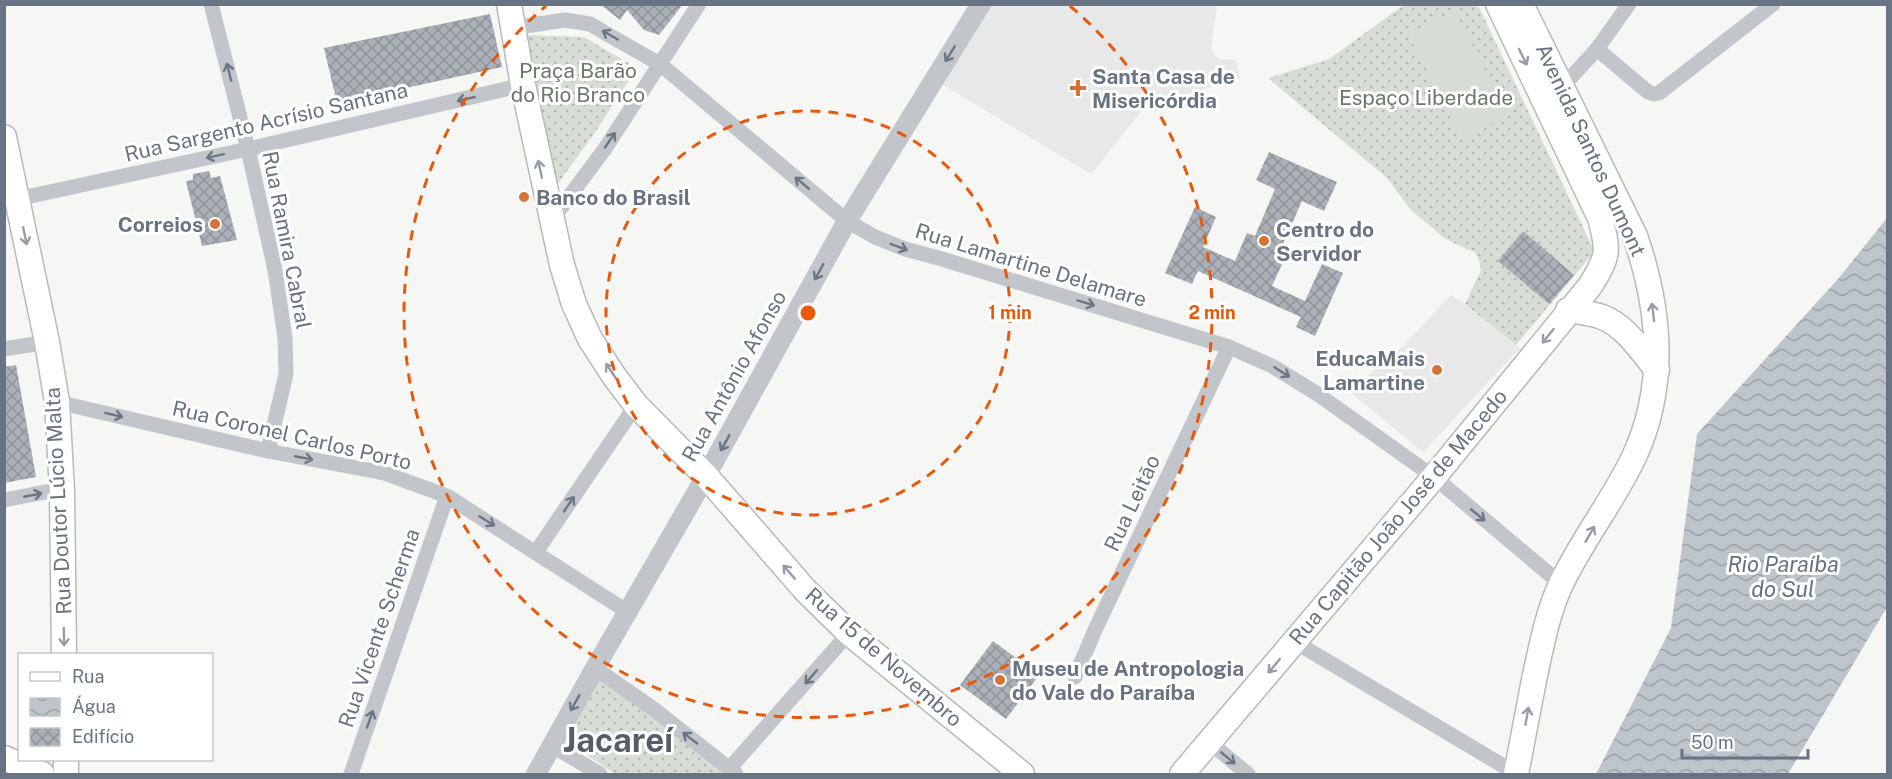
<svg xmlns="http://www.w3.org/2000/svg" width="1892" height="779" font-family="'Public Sans',sans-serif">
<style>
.built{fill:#e7e8e7}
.grass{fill:url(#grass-dots)}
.pitch{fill:#d7ddd5}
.water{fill:url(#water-waves)}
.building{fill:url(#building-cross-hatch)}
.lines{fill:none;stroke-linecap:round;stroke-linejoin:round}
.primary-casing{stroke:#b6b9bd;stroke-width:27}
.minor{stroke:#c2c5c9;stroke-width:15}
.tertiary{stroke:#c2c5c9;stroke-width:20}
.primary{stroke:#fff;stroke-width:24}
.oneway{stroke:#6c7786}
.oneway2{stroke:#959da8}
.ring{fill:none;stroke:#e8590c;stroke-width:3;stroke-dasharray:10 8}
.poi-dot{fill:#d57235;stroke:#fff;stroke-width:2}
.labels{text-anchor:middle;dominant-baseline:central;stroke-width:6;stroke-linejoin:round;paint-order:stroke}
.park-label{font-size:21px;fill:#687a66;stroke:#fff}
.poi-label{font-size:21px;font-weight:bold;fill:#687383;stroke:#fff;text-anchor:start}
.street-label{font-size:21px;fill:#687383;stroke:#fff}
.water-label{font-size:22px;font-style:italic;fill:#64737f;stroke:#fff}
.town-label{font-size:33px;font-weight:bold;fill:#555d68;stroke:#fff}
.centre{fill:#e8590c;stroke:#fff;stroke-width:3}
.ring-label{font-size:18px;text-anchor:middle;font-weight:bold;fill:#e8590c;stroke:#fff;stroke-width:6;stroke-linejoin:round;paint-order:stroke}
</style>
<defs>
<pattern id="grass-dots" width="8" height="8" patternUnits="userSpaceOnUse" patternTransform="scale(1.5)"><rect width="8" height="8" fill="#d7ddd5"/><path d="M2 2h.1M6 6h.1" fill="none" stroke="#b2b8b2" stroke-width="1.8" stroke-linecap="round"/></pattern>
<pattern id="water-waves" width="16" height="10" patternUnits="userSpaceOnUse" patternTransform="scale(1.5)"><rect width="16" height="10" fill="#bdc4ca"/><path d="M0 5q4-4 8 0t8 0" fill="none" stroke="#9da4a9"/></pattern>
<pattern id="building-cross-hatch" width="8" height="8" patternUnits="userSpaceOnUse" patternTransform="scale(1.5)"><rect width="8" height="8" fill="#abb0b7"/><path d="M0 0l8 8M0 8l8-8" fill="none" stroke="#8f949a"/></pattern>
</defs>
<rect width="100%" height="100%" fill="#f6f7f4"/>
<g class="built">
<polygon points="983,4 1217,5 1211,49 1218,59 1236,60 1240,78 1144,108 1091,174 937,81"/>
<polygon points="1451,295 1465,304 1520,348 1423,452 1350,392 1404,345"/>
</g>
<g class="grass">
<polygon points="1404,5 1478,5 1592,246 1593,251 1591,256 1516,345 1465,304 1481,270 1478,256 1473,251 1466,249 1444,238 1429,225 1411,210 1387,178 1268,78 1329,59"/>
<polygon points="526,35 584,37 637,68 594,134 554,189 538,91"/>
<polygon points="597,678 705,754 723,774 615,774 564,740"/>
</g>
<polygon class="pitch" points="1455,11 1508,115 1461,139 1408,34"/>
<polygon class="water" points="1887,218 1887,607 1788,774 1596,774 1671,628 1697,434 1838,279"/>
<g class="building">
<polygon points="600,4 683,4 659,35 644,30 627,10 620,20"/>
<polygon points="490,14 502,67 337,103 324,48"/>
<polygon points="1269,152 1337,182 1324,211 1302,201 1281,248 1288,251 1272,286 1305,301 1322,264 1343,273 1315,336 1296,327 1301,317 1198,271 1192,284 1165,273 1195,207 1216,217 1203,247 1235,261 1247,233 1255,236 1275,189 1256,180"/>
<polygon points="209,171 211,178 220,176 237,240 202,246 186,181 193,180 193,174"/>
<polygon points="1523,231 1574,275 1549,304 1498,261"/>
<polygon points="16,365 36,477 4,483 4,367"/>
<polygon points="993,641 1039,675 1006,719 960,685"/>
</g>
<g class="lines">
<g class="primary-casing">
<g id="primary">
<polyline points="509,4 523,85 562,265 574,304 590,339 614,376 636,405 706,476 806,591 849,633 1022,774"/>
<polyline points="4,137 47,342 57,402 62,491 64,654"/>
<path d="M1568 310C1579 312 1592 313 1602 317 1626 326 1641 351 1657 370"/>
<polyline points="4,758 42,774"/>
<polyline points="66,760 66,774"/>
<path d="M1182 774 1434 477 1590 286C1609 256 1609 251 1600 218L1498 4"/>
<path d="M1516 774C1522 743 1528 712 1534 680 1541 648 1547 614 1561 584 1582 540 1613 501 1634 457 1667 386 1660 308 1635 236L1521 4"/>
</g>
</g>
<g class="minor">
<polyline points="211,4 248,149 275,270 285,338 286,374 268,451"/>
<polyline points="512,28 565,20 590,24 607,34 660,64 847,221 875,237 905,249 942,259 1229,347 1272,366 1316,393 1434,477 1561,584"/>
<polyline points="1597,49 1648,92 1654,94 1659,93 1773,4"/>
<polyline points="1562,87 1597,49 1629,4"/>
<polyline points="17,199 248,149 523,85"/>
<polyline points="551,221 604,150 699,4"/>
<polyline points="4,349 47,342"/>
<polyline points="57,402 268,451 384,473 447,496 628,612"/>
<polyline points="4,500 45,492 62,491"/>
<polyline points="536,552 636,405"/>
<polyline points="1295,642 1517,774"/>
<polyline points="595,668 655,710 736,774"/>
<polyline points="1075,677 1095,630 1229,347"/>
<polyline points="1209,742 1248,774"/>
<polyline points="551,745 600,774"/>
<polyline points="729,769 849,633"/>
<polyline points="351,774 447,496"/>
</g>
<polyline class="tertiary" points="536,774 595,668 706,476 847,221 981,4"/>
<use href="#primary" class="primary"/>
</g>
<defs><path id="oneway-shaft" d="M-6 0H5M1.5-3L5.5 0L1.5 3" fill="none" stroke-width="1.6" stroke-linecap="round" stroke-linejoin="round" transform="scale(1.5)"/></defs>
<g class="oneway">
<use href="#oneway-shaft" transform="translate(610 35) rotate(-150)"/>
<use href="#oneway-shaft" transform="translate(950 54) rotate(122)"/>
<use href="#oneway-shaft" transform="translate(229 72) rotate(-104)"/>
<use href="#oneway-shaft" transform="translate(466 99) rotate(167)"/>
<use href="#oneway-shaft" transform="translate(610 140) rotate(-56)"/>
<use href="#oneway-shaft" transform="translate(215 156) rotate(168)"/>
<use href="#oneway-shaft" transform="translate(802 183) rotate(-140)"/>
<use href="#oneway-shaft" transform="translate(899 247) rotate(21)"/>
<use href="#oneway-shaft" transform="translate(819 272) rotate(119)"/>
<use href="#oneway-shaft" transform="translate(1086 303) rotate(17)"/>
<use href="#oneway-shaft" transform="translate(1282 372) rotate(32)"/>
<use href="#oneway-shaft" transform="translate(114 415) rotate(13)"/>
<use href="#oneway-shaft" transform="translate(725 443) rotate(119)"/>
<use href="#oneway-shaft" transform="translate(304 458) rotate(11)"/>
<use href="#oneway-shaft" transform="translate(33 495) rotate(-11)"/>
<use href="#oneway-shaft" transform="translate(569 504) rotate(-56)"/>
<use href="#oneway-shaft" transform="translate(1478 515) rotate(40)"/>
<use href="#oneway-shaft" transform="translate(487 521) rotate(32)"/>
<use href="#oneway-shaft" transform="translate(811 677) rotate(131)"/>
<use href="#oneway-shaft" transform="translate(575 703) rotate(120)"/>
<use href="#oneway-shaft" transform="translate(370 719) rotate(-71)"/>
<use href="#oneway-shaft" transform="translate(690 738) rotate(-142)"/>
<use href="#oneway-shaft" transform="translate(1228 758) rotate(40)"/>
</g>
<g class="oneway2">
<use href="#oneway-shaft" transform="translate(1523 57) rotate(64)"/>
<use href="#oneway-shaft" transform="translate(540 169) rotate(-102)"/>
<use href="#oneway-shaft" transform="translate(25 236) rotate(78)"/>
<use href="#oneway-shaft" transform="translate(1653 312) rotate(-97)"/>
<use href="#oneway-shaft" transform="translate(1548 336) rotate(129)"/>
<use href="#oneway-shaft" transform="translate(611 371) rotate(-124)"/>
<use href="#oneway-shaft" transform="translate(1590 534) rotate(-60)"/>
<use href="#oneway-shaft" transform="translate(789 572) rotate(-131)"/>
<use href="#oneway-shaft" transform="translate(64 637) rotate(89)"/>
<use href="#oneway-shaft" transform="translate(1274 666) rotate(130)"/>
<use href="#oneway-shaft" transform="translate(1527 716) rotate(-80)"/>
</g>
<g class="ring">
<circle cx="808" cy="313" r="202"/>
<path d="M1070 6A404 404 0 1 1 546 6"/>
</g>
<g class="poi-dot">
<path d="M1075 79h6v6h6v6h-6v6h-6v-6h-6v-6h6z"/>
<circle cx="524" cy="197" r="6"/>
<circle cx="215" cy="224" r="6"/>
<circle cx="1264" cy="241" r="6"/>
<circle cx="1437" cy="370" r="6"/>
<circle cx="1000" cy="680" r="6"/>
</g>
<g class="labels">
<g class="park-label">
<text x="578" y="70">Praça Barão<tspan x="578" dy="24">do Rio Branco</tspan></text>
<text x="1426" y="97">Espaço Liberdade</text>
</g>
<g class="poi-label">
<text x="1092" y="76">Santa Casa de<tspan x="1092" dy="24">Misericórdia</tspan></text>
<text x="536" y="197">Banco do Brasil</text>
<text x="203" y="224" text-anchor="end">Correios</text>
<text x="1276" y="229">Centro do<tspan x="1276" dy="24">Servidor</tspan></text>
<text x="1425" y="358" text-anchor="end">EducaMais<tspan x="1425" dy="24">Lamartine</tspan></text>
<text x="1012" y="668">Museu de Antropologia<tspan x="1012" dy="24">do Vale do Paraíba</tspan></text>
</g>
<g class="street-label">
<text transform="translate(266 122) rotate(-13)">Rua Sargento Acrísio Santana</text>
<text transform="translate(1591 150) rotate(65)">Avenida Santos Dumont</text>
<text transform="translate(287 240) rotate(79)">Rua Ramira Cabral</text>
<text transform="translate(1031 265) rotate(17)">Rua Lamartine Delamare</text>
<text transform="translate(734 376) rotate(-61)">Rua Antônio Afonso</text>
<text transform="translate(292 435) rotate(13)">Rua Coronel Carlos Porto</text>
<text transform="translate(58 501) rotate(-93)">Rua Doutor Lúcio Malta</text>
<text transform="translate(1132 503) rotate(-65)">Rua Leitão</text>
<text transform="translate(1398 517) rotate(-50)">Rua Capitão João José de Macedo</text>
<text transform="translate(379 628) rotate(-71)">Rua Vicente Scherma</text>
<text transform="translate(884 657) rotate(41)">Rua 15 de Novembro</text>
</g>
<g class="water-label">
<text x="1783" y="564">Rio Paraíba<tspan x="1783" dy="25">do Sul</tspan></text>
</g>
<g class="town-label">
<text x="618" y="740">Jacareí</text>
</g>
</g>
<circle cx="808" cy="313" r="9" class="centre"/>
<g class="ring-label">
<text x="1010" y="319">1 min</text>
<text x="1212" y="319">2 min</text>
</g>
<rect width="1892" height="779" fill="none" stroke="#687383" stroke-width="12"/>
<rect x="18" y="653" width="195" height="108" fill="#ffffff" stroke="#c3c7cd" stroke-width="1.5"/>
<rect x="30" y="672" width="30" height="9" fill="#ffffff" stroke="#c3c7cd" stroke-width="1.5"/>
<text x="72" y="683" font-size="18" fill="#687383">Rua</text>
<rect x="30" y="698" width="30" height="18" fill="url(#water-waves)" stroke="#c3c7cd" stroke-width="1.5"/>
<text x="72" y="713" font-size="18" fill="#687383">Água</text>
<rect x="30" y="728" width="30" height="18" fill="url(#building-cross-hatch)" stroke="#c3c7cd" stroke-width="1.5"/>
<text x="72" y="743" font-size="18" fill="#687383">Edifício</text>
<path d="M1682 749v9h126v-9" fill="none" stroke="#687383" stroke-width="3"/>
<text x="1691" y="749" font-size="18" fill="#687383" stroke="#ffffff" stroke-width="4.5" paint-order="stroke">50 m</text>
</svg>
